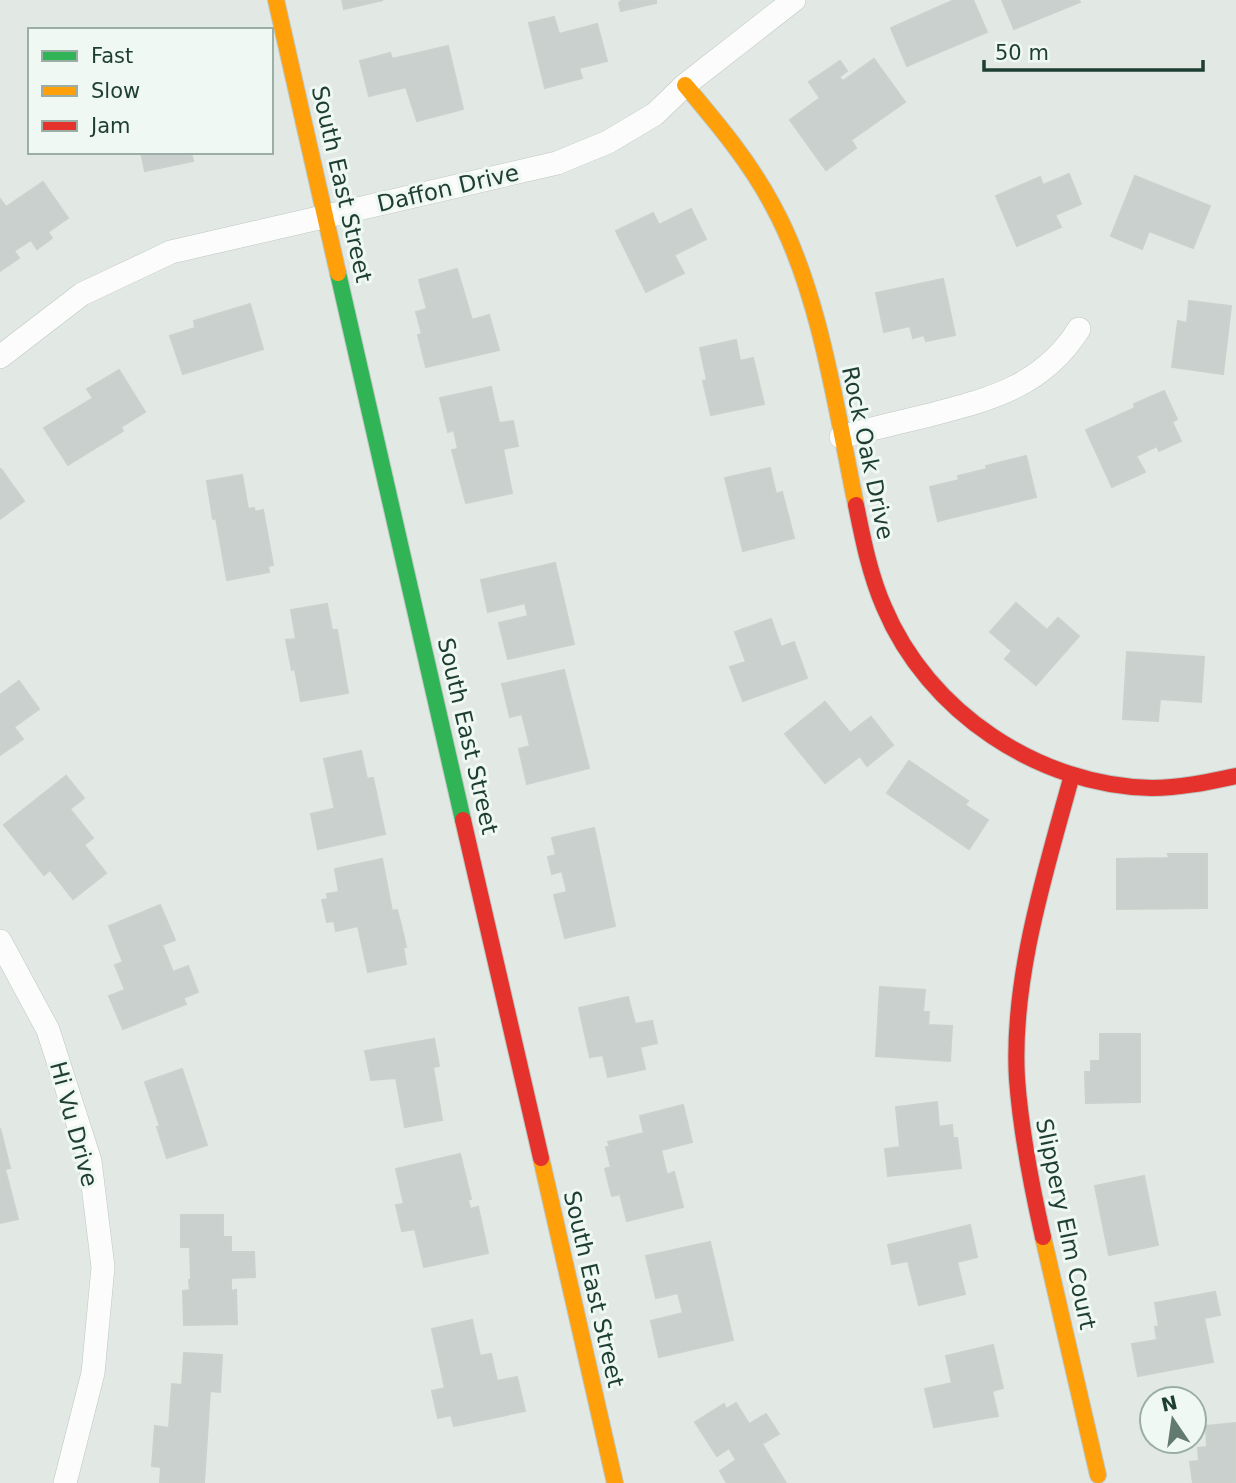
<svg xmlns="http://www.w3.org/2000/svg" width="1236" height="1483" font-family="'DejaVu Sans',sans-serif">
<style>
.building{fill:#c9d0cd;stroke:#cad2ce;stroke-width:2}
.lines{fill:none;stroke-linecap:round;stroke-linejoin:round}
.street-casing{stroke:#bfc6c2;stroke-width:24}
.fast-casing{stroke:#bdc7c2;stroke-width:18}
.slow-casing{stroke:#bdc7c2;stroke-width:18}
.jam-casing{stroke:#bdc7c2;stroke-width:18}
.street{stroke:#fbfcfb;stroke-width:23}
.fast{stroke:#30b455;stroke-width:16}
.slow{stroke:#ff9f0a;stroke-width:16}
.jam{stroke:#e5322d;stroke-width:16}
.labels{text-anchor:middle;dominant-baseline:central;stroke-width:6;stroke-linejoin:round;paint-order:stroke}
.street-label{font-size:23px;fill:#1e3e33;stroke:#eff8f3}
</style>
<rect width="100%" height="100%" fill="#e2e9e5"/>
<g class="building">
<polygon points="342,0 383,0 344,9"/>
<polygon points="622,0 656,0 656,3 621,11 619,3"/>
<polygon points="954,0 973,0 987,32 907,66 891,28"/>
<polygon points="1002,0 1079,0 1080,2 1014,29"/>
<polygon points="554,17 559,34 597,24 607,61 579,68 582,78 545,88 529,23"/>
<polygon points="448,46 463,109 417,121 406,87 369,96 360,61 390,53 392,59"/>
<polygon points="874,59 905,102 851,140 856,148 826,170 790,120 820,98 809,82 840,61 847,71 839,77 843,81"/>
<polygon points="141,152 191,152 193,161 145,171"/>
<polygon points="1069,174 1081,204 1055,215 1061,227 1017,246 996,196 1040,177 1043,185"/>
<polygon points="1135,176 1210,206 1193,248 1149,231 1142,249 1111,236"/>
<polygon points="43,182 68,218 48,232 52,238 37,249 31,240 14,251 19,258 0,271 0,199 6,207"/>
<polygon points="691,209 706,239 674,255 684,273 646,292 616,231 653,213 659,225"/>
<polygon points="457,269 472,320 489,315 499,350 426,367 418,335 422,334 416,312 427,309 419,280"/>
<polygon points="943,279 955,335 926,341 924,335 913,338 910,326 884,332 876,293"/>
<polygon points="1189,301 1231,306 1223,374 1172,367 1178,321 1187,323"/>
<polygon points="250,304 263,349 183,374 170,336 195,328 194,321"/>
<polygon points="736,340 740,361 753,358 764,404 711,415 703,381 707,380 700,348"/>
<polygon points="119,370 145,412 121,427 123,431 68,465 44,428 93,398 87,389"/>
<polygon points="491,387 499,423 513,421 518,446 503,449 512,493 466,503 452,450 458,449 454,430 448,432 440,398"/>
<polygon points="1164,391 1177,419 1172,422 1181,441 1159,451 1157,446 1136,456 1145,472 1112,487 1086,430 1135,408 1134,404"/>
<polygon points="1026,456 1036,497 938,521 930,487 959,480 958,476 987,469 986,466"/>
<polygon points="770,468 776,494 782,492 794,538 743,551 725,478"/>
<polygon points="1,469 24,501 0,519 0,469"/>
<polygon points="242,475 248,509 254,508 255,512 263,510 273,565 268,566 269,572 227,580 216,518 213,519 207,481"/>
<polygon points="555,563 574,644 508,659 499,623 528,616 525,603 488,612 481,580"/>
<polygon points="1016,603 1047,630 1058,618 1079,636 1036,685 1005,659 1012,651 990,632"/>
<polygon points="327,604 332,630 337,630 348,693 301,701 295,669 292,670 286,640 296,639 291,610"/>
<polygon points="771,619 781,647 794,642 807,678 743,701 730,667 746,662 735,632"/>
<polygon points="1127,652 1204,657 1201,702 1160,699 1158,721 1123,719"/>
<polygon points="564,670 589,768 527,784 519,749 530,746 522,714 510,717 502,684"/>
<polygon points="19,681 39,709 14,727 23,739 0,755 0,695"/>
<polygon points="825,702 850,733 871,717 893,745 867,766 860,756 825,783 785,734"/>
<polygon points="361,751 367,779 373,778 385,834 318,849 311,814 333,809 335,819 337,819 324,759"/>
<polygon points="909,761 968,801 965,805 988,820 969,849 887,793"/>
<polygon points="66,776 84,798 70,809 93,838 84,845 106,873 73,899 50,870 44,875 4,825"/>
<polygon points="594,828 615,926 565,938 554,895 567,892 562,871 552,874 548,857 556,855 552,838"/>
<polygon points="1168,854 1207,854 1207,908 1117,909 1117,859 1169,858"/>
<polygon points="382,859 392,911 397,910 402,929 406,947 403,947 406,964 368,972 358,926 336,931 334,921 327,922 322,900 328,899 327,894 339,892 335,869"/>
<polygon points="160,905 175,940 162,945 173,972 188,966 198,992 183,998 186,1004 123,1029 109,996 125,990 115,965 123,962 109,926"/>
<polygon points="880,987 925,990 923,1012 929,1012 928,1025 952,1026 950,1061 876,1056"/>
<polygon points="628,997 635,1024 652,1021 657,1043 640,1047 645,1069 608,1077 603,1055 590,1057 579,1008"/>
<polygon points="1100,1034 1140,1034 1140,1102 1086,1103 1085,1072 1091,1072 1091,1061 1100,1061"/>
<polygon points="434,1039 439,1066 433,1067 442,1120 405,1127 396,1078 371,1080 365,1051"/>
<polygon points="182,1069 207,1145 167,1158 157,1127 160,1126 145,1082"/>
<polygon points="937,1102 939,1127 952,1125 953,1138 957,1138 961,1168 888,1176 885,1149 900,1147 896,1107"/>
<polygon points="683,1105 692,1142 661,1150 667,1175 674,1172 683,1207 627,1221 620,1194 612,1196 605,1169 611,1167 606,1147 610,1147 608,1142 644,1133 640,1116"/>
<polygon points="0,1128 10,1168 5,1169 18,1219 0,1223"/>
<polygon points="460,1154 471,1199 468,1199 470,1209 478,1207 488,1253 424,1267 415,1229 402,1231 396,1205 404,1204 396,1169"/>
<polygon points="1144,1176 1158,1245 1109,1255 1095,1186"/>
<polygon points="181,1215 223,1215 223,1237 231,1237 231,1252 254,1252 255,1277 231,1278 231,1291 236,1290 237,1324 184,1325 183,1291 190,1290 189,1280 191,1280 190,1247 181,1247"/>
<polygon points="970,1225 977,1257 957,1262 965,1294 919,1305 908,1261 892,1264 888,1245"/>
<polygon points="710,1242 733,1340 659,1357 651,1321 683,1313 678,1293 656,1298 646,1256"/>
<polygon points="1215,1292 1220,1315 1204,1318 1213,1362 1138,1376 1132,1344 1157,1340 1155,1327 1159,1326 1155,1303"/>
<polygon points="472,1320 480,1356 491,1354 497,1381 517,1377 525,1411 454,1426 451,1415 438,1418 432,1391 445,1388 432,1329"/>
<polygon points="993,1345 1003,1388 992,1391 998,1416 934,1427 925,1389 952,1383 946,1356"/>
<polygon points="184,1353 222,1355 220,1392 210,1391 204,1483 160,1483 161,1467 152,1466 155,1426 169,1428 172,1384 182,1385"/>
<polygon points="736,1403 749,1424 766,1414 779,1434 762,1444 786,1483 727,1483 720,1471 736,1460 729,1448 717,1456 695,1422 724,1404 726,1409"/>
<polygon points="1236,1423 1236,1483 1193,1483 1190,1462 1199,1461 1198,1448 1207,1447 1206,1426"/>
</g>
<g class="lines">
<g class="street-casing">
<g id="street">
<polyline points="0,357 82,294 171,252 557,163 608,142 655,114 685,85 794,0"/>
<path d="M841 437C871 429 900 422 930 415 991 399 1043 386 1079 329"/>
<polyline points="0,941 48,1030 90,1161 103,1267 93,1373 65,1483"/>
</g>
</g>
<g class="fast-casing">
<polyline id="fast" points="338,273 463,820"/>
</g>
<g class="slow-casing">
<g id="slow">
<polyline points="276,0 338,273"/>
<path d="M685 85C717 123 750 162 773 206 820 292 836 409 856 505"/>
<polyline points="541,1158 615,1483"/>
<polyline points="1043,1237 1098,1475"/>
</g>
</g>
<g class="jam-casing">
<g id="jam">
<path d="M856 505C863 540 870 575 884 607 928 712 1039 786 1152 788 1181 788 1208 782 1236 776"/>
<polyline points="463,820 541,1158"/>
<path d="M1043 1237C1031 1184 1021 1133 1017 1079 1011 979 1046 870 1072 775"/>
</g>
</g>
<use href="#street" class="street"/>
<use href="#fast" class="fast"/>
<use href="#slow" class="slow"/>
<use href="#jam" class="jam"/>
</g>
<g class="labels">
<g class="street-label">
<text transform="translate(342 184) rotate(77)">South East Street</text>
<text transform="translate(448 188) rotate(-13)">Daffon Drive</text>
<text transform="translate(868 453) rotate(78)">Rock Oak Drive</text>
<text transform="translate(468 736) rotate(77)">South East Street</text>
<text transform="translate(74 1124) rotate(75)">Hi Vu Drive</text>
<text transform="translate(1066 1224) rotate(78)">Slippery Elm Court</text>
<text transform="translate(594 1289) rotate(77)">South East Street</text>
</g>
</g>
<rect x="28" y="28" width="245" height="126" fill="#eff8f3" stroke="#9baea6" stroke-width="2"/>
<rect x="42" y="51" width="35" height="10" fill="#30b455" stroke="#9baea6" stroke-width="2"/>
<text x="91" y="63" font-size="21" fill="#1e3e33">Fast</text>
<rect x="42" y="86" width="35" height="10" fill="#ff9f0a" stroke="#9baea6" stroke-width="2"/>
<text x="91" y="98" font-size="21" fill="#1e3e33">Slow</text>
<rect x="42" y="121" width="35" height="10" fill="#e5322d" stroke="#9baea6" stroke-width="2"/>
<text x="91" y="133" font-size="21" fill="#1e3e33">Jam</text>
<g transform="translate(1173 1420) rotate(347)"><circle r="33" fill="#eff8f3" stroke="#9baea6" stroke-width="2"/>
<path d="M0-5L12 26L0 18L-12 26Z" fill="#637a71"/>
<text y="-10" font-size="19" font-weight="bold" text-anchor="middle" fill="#1e3e33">N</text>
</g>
<path d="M984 60v10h219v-10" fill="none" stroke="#1e3e33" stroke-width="3.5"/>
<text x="995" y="60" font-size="21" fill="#1e3e33" stroke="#eff8f3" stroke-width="5" paint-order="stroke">50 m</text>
</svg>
